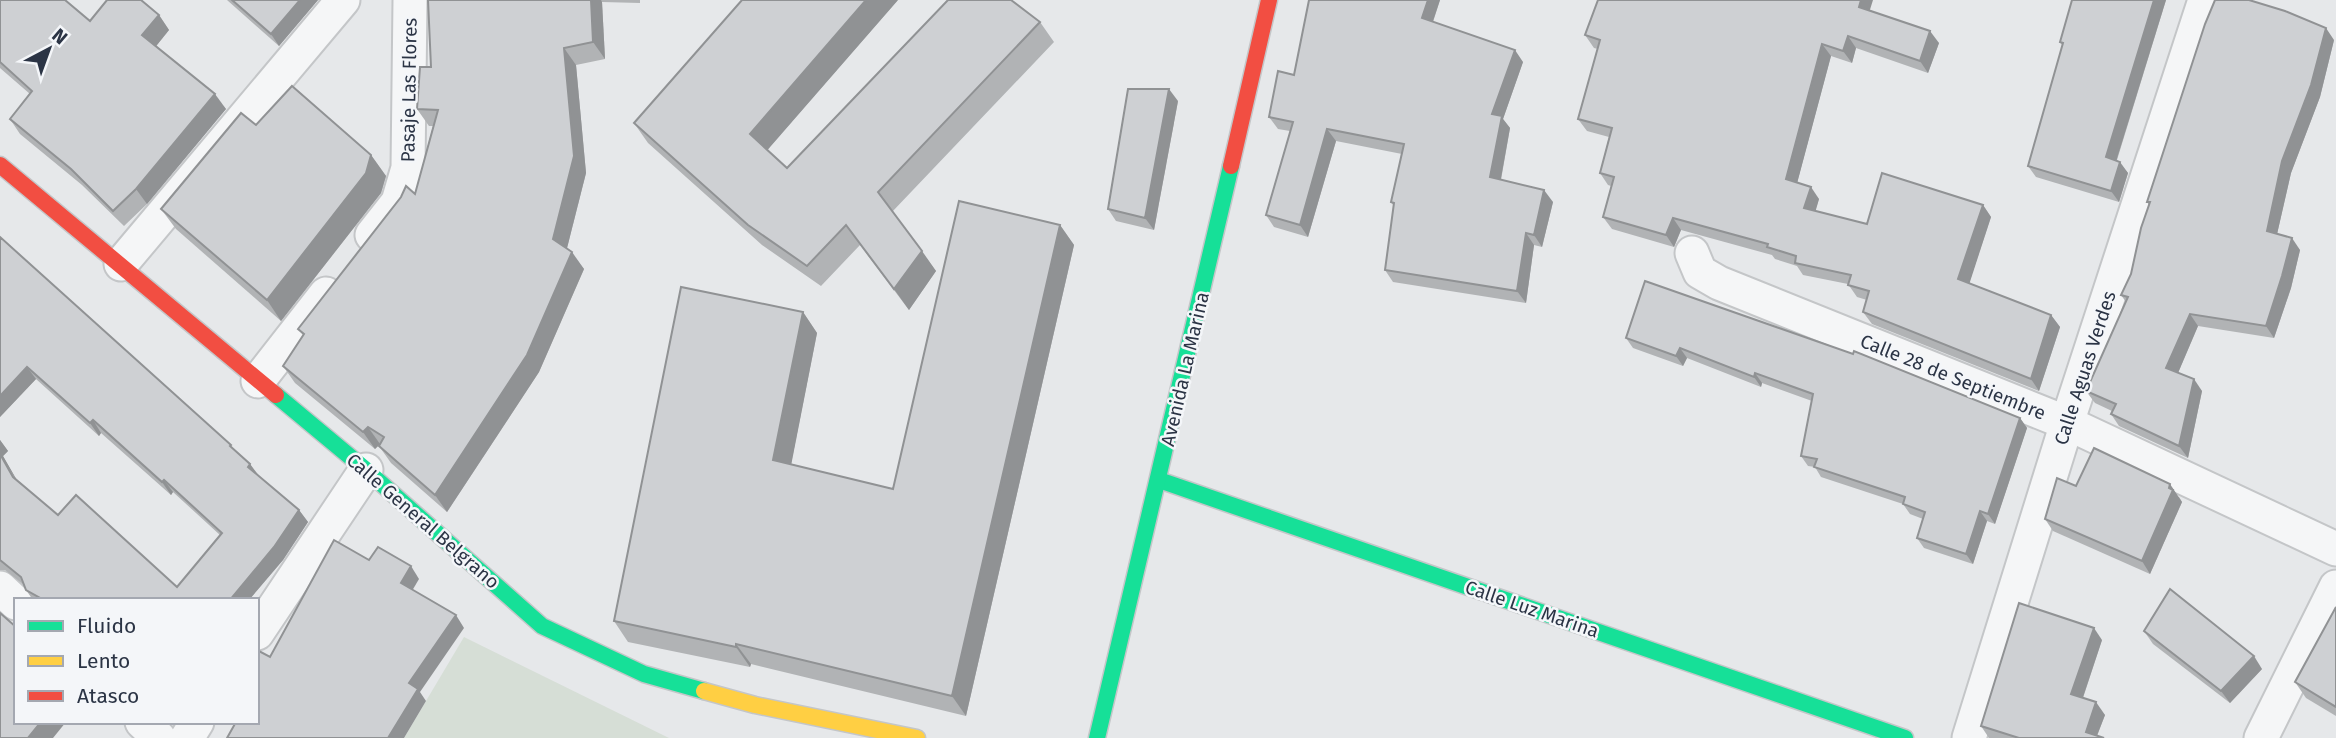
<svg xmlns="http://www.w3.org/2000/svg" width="2336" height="738" font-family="'Fira Sans',sans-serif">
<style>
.garden{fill:#d6ded6}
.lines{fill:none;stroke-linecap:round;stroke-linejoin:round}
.street-casing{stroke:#c4c6c8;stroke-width:37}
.fast-casing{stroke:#c4c6c8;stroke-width:19}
.slow-casing{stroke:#c4c6c8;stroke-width:19}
.jam-casing{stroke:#c4c6c8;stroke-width:19}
.street{stroke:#f5f6f7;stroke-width:33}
.fast{stroke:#16e098;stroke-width:16}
.slow{stroke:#ffcf43;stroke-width:16}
.jam{stroke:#f24e42;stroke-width:16}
.wall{fill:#b1b3b5}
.shaded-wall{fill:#909294}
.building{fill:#ced0d3;stroke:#909294;stroke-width:2}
.labels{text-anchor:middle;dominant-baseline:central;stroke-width:5;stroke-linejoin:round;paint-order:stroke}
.street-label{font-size:19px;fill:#2b3445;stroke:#f4f6f9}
</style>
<rect width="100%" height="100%" fill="#e6e8ea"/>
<polygon class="garden" points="464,637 669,738 404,738"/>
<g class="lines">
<g class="street-casing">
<g id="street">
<polyline points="372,235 398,202 408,168 410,0"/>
<polyline points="1692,253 1700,272 1719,283 2067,423 2336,549"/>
<polyline points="121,264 343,0"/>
<polyline points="258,381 326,294"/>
<polyline points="0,588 16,603"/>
<polyline points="257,633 366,470"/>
<polyline points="142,722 159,738"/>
<polyline points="187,738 197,722"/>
<polyline points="1969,738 2067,423 2205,0"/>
<polyline points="2261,738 2336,587"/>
</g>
</g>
<g class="fast-casing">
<g id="fast">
<polyline points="276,395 366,470 542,626 644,674 704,691"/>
<polyline points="1159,480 1905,738"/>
<polyline points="1097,738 1231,166"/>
</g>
</g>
<g class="slow-casing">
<polyline id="slow" points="704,691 755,705 917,738"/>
</g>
<g class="jam-casing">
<g id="jam">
<polyline points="0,165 276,395"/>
<polyline points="1231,166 1269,0"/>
</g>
</g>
<use href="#street" class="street"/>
<use href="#fast" class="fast"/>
<use href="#slow" class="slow"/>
<use href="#jam" class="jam"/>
</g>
<g class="wall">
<polygon points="0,0 90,21 159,15 169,30 156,46 226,109 147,204 124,226 82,185 20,134 10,119 30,94 0,68"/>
<polygon points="227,0 318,0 279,46"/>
<polygon points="428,0 640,0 640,3 602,2 605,59 576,65 586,173 567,248 584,269 539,372 447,512 391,463 379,446 380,444 375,449 295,383 283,366 303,335 298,329 415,194 433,126 429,126 417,109 431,67"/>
<polygon points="898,0 767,150 787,168 1040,22 1054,42 892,212 936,271 909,310 860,245 821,286 762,245 648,143 634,123"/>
<polygon points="1309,0 1440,0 1433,22 1523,62 1503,119 1510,128 1501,180 1553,202 1542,247 1534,245 1526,303 1393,282 1385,270 1394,206 1391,202 1402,154 1336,141 1308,237 1274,227 1266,215 1290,131 1278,129 1269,117 1294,75"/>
<polygon points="2072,0 2166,0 2117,160 2128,173 2119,202 2036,177 2028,166 2063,46 2060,42"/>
<polygon points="1870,10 1939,43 1928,73 1856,48 1852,63 1831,56 1797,183 1819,199 1815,211 1867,224 1983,205 1991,217 1969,283 2051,315 2060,327 2039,391 1872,324 1863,312 1867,300 1857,297 1848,284 1803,275 1797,266 1775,259 1772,255 1681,230 1674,247 1612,229 1603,217 1611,186 1608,185 1600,173 1609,137 1587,131 1578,119 1598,49 1594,48 1585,35"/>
<polygon points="2334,40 2320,97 2291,173 2277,234 2300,250 2291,288 2274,338 2198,326 2178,373 2202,391 2188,458 2119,426 2111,414 2112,411 2095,403 2086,391 2126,302 2121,295 2131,274 2149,205 2147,202"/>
<polygon points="1178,101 1154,230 1116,221 1108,209"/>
<polygon points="256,125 371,155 386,176 381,193 281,321 176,229 161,209"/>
<polygon points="1060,225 1074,245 966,716 751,664 750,667 628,642 614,621 803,312 817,333 791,464 893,489"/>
<polygon points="0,237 250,464 258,476 299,510 308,522 283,560 249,600 33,600 26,590 24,585 5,570 0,570 0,440 8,451 3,456 16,479 58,515 177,587 220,535 173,492 171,495 101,433 99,436 36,379 0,417"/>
<polygon points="1645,281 2020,418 2027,428 1995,524 1987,521 1973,564 1924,548 1917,538 1923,519 1910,514 1903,504 1821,477 1815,467 1808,466 1801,456 1812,401 1762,383 1761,387 1687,358 1683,366 1633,348 1626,338"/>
<polygon points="2179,497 2182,502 2150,574 2053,531 2045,519"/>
<polygon points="2336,607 2336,716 2306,698 2295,682"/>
<polygon points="2144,631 2262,669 2230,703 2153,644"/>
<polygon points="2102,640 2083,698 2105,715 2097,736 2104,738 1989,738 1981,726"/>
</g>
<g class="shaded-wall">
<polygon points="300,0 318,0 279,46 271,34"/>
<polygon points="591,0 601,0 602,2 605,59 593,42"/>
<polygon points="866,0 898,0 764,154 750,134"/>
<polygon points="1428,0 1440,0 1430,30 1422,18"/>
<polygon points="1861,0 1873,0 1867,19 1859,7"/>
<polygon points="2154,0 2166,0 2114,168 2106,157"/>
<polygon points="159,15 169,30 153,50 142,35"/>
<polygon points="2326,28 2334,40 2320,97 2291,173 2275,243 2267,231 2282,161"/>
<polygon points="1930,31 1939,43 1928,73 1920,61"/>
<polygon points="1848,36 1856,48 1852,63 1843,51"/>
<polygon points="1822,44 1831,56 1795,191 1786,179"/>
<polygon points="564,48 576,65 586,173 565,256 553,239"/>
<polygon points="1515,50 1523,62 1503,119 1510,128 1499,189 1490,177 1492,114"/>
<polygon points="1169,89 1178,101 1154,230 1145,218"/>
<polygon points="215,94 226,109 147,204 136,189"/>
<polygon points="1327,129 1336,141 1308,237 1300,225"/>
<polygon points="371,155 386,176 381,193 281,321 267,300"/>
<polygon points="2120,162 2128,173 2119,202 2111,191"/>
<polygon points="1811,187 1819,199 1813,220 1804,208"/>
<polygon points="1544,190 1553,202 1542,247 1534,235"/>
<polygon points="1983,205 1991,217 1967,291 1958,279"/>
<polygon points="1673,218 1681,230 1674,247 1666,235"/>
<polygon points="1060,225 1074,245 966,716 952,696"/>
<polygon points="1526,233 1534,245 1526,303 1517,291"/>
<polygon points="2292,238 2300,250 2291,288 2274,338 2266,326"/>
<polygon points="922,251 936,271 909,310 894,289"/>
<polygon points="572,252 584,269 539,372 447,512 435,495"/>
<polygon points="803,312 817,333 788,481 773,460"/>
<polygon points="2190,314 2198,326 2175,380 2166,368"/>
<polygon points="2051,315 2060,327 2039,391 2031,379"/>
<polygon points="1680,348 1687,358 1683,366 1676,356"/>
<polygon points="27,367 36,379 0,417 0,396"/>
<polygon points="1755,373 1762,383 1761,387 1754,377"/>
<polygon points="2194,379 2202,391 2188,458 2179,446"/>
<polygon points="2020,418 2027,428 1995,524 1988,514"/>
<polygon points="93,420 101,433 99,436 90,423"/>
<polygon points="368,427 380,444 375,449 363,432"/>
<polygon points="0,440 8,451 3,456 22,489 0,454"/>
<polygon points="250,464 259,476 248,467"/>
<polygon points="164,480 173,492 171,495 162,482"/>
<polygon points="2170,484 2182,502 2150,574 2142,561"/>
<polygon points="299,510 308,522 283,560 249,600 230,600"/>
<polygon points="1980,511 1987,521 1973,564 1966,554"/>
<polygon points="411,566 419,579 409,596 401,583"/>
<polygon points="456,615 464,628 420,692 426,701 404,738 388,738 409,683"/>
<polygon points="2094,628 2102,640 2080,706 2071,694"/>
<polygon points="736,644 751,664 750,667 736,647"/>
<polygon points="2254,656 2262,669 2230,703 2221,691"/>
<polygon points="2096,702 2105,715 2096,738 2086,732"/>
<polygon points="41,722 66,722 53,738 28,738"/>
</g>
<g class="building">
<polygon points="0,0 65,0 90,21 107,0 141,0 159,15 142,35 215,94 136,189 113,211 71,169 10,119 32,91 0,62"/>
<polygon points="232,0 300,0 271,34"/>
<polygon points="428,0 591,0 593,42 564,48 574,156 553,239 572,252 527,355 435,495 379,446 384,437 368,427 363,432 283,366 304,334 298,329 401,197 406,186 415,194 438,110 417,109 420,67 431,67"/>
<polygon points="742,0 866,0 750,134 787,168 948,0 1011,0 1040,22 878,192 922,251 894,289 846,225 807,266 748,225 634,123"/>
<polygon points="1309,0 1428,0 1422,18 1515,50 1492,114 1502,116 1490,177 1544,190 1534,235 1526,233 1517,291 1385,270 1394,203 1391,202 1404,144 1327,129 1300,225 1266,215 1293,122 1269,117 1278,71 1294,75"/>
<polygon points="1598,0 1861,0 1859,7 1930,31 1920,61 1848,36 1843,51 1822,44 1786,179 1811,187 1804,208 1867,224 1882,173 1983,205 1958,279 2051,315 2031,379 1863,312 1869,291 1848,285 1851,275 1795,263 1796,256 1767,247 1768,244 1673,218 1666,235 1603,217 1614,177 1600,173 1612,128 1578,119 1600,40 1585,35"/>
<polygon points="2072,0 2154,0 2106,157 2120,162 2111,191 2028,166 2063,43 2060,42"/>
<polygon points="2215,0 2249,0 2285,11 2326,28 2311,85 2282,161 2267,231 2292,238 2282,276 2266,326 2190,314 2166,368 2194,379 2179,446 2111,414 2116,404 2086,391 2128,297 2121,295 2131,274 2141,228 2150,202 2147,202 2205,24"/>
<polygon points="292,86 371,155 366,173 267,300 161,209 241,113 256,125"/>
<polygon points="1128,89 1169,89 1145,218 1108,209"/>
<polygon points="959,201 1060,225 952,696 736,644 736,647 614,621 681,287 803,312 773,460 893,489"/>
<polygon points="0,237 231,445 230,446 250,464 248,467 299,510 274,547 230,600 44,600 26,590 21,577 0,560 0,454 13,477 58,515 76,495 177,587 222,533 164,480 162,482 93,420 90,423 27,367 0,396"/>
<polygon points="1645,281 1853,354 1854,351 2020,418 1988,514 1980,511 1966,554 1917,538 1925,512 1903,504 1905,497 1814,467 1817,459 1801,456 1813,394 1755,373 1754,377 1680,348 1676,356 1626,338"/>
<polygon points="2094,448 2170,484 2169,488 2173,490 2142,561 2045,519 2057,478 2076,486"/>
<polygon points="334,540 369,560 378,547 411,566 401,583 456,615 409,683 418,689 388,738 227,738 236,722 257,722 257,650 270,657"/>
<polygon points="2170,589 2254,656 2221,691 2144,631"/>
<polygon points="2019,603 2094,628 2071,694 2096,702 2086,732 2104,738 2019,738 1981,726"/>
<polygon points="2336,607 2336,707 2295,682"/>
<polygon points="0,613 16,627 16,722 41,722 28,738 0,738"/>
</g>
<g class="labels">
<g class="street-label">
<text transform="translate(409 90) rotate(-89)">Pasaje Las Flores</text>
<text transform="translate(2085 368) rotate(-72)">Calle Aguas Verdes</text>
<text transform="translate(1185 369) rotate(-77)">Avenida La Marina</text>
<text transform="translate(1953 377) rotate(22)">Calle 28 de Septiembre</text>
<text transform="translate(423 521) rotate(41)">Calle General Belgrano</text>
<text transform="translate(1532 609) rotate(19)">Calle Luz Marina</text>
</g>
</g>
<rect x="14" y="598" width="245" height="126" fill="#f4f6f9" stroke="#a4a8b1" stroke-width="2"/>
<rect x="28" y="621" width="35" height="10" fill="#16e098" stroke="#a4a8b1" stroke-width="2"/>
<text x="77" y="633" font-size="21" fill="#2b3445">Fluido</text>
<rect x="28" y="656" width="35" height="10" fill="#ffcf43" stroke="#a4a8b1" stroke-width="2"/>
<text x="77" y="668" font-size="21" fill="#2b3445">Lento</text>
<rect x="28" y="691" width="35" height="10" fill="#f24e42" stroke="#a4a8b1" stroke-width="2"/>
<text x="77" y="703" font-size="21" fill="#2b3445">Atasco</text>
<g transform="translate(49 49) rotate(41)" stroke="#f4f6f9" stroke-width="5" paint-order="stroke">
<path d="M0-5L12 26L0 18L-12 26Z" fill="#2b3445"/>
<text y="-10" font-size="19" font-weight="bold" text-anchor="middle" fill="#2b3445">N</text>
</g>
</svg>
